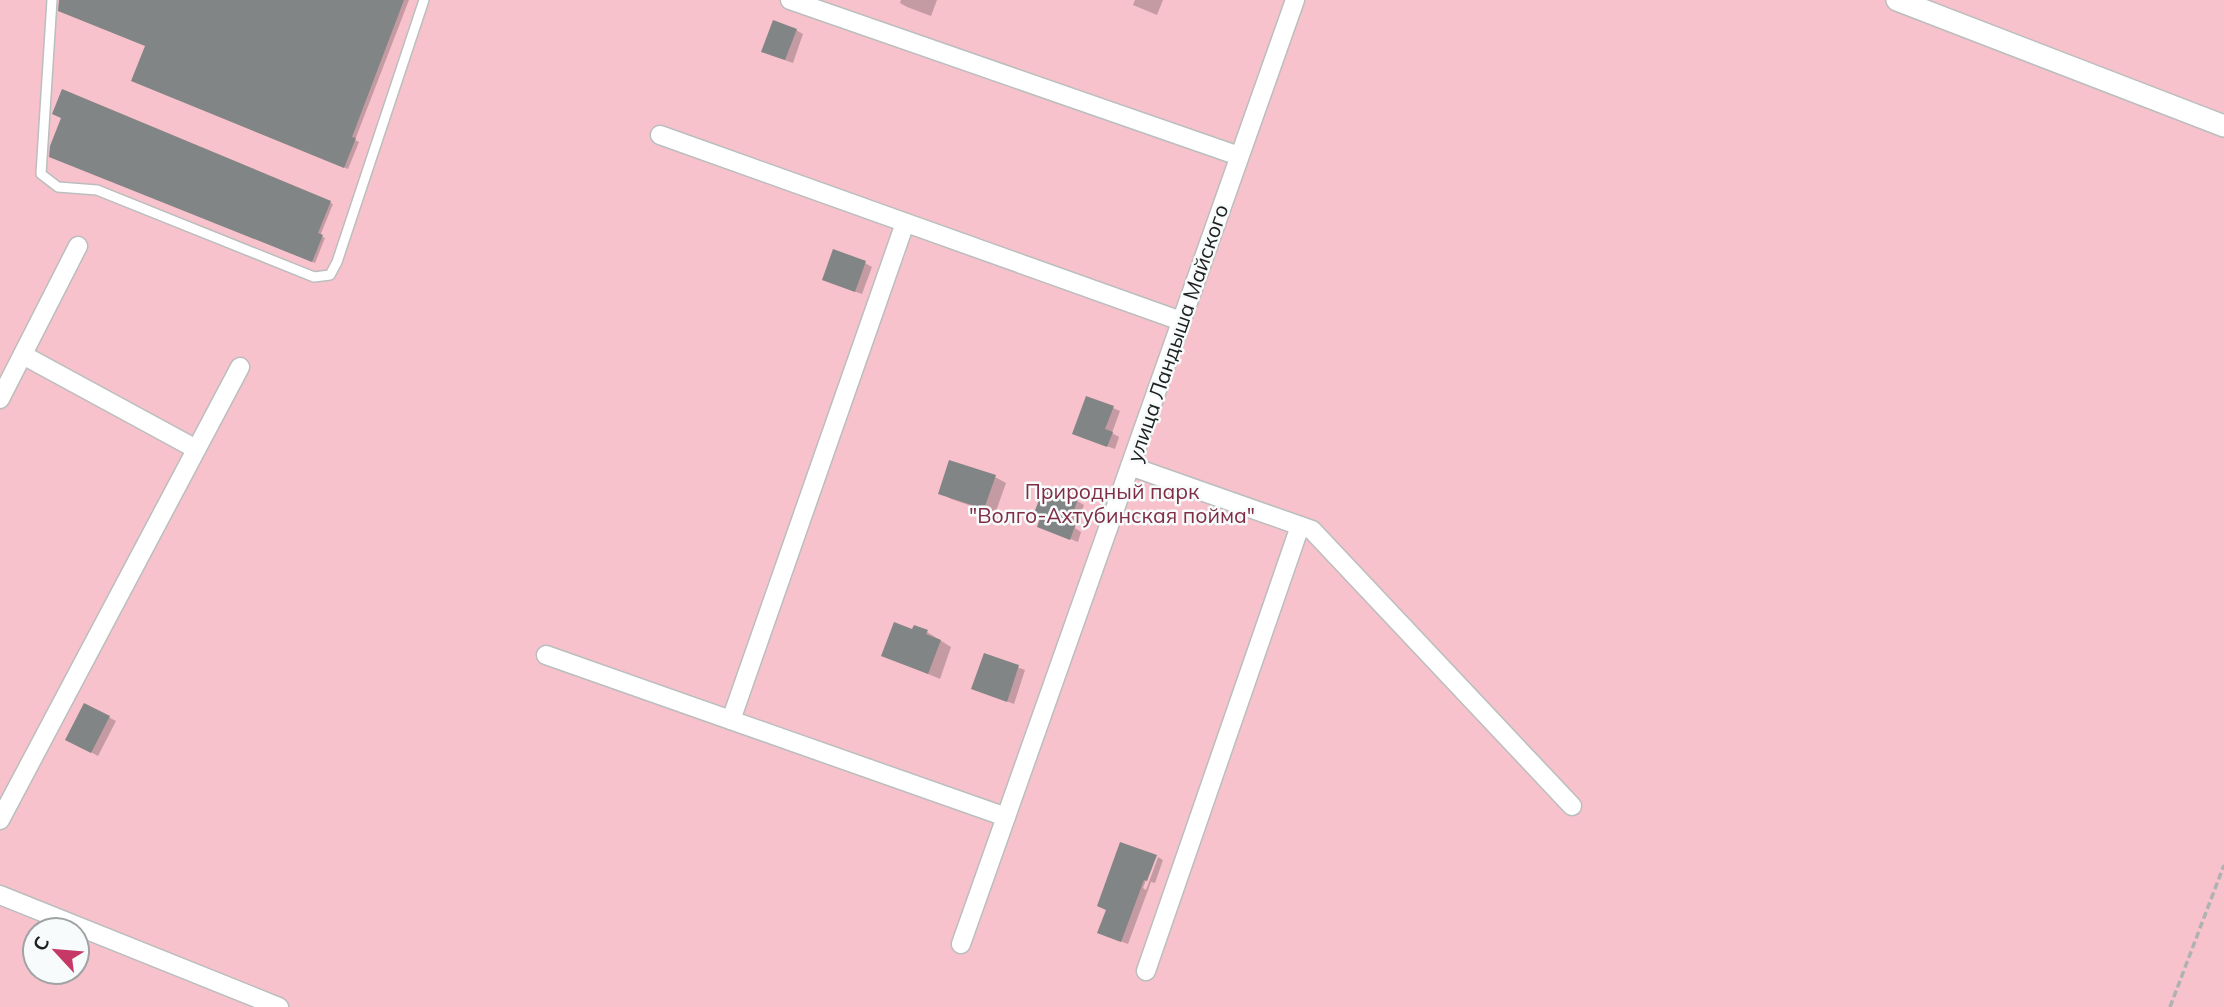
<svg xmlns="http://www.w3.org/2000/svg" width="2224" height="1007" font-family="Mulish,sans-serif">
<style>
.green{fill:#f7c2cc;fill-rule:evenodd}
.shadow{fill:#0003}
.building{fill:#818585}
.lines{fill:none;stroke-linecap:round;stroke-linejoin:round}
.service-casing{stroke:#bbbebe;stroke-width:12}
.minor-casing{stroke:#bbbebe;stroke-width:21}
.tertiary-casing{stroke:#bbbebe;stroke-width:24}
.path{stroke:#afb2b2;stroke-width:3.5;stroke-dasharray:7 3.5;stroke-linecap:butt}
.service{stroke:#fff;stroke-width:9}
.minor{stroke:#fff;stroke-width:18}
.tertiary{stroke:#fff;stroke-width:21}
.labels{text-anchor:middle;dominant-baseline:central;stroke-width:5;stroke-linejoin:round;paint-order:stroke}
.street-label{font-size:21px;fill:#1e1f1f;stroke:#f7fbfb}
.park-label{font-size:21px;fill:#802e45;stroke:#f7fbfb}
</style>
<rect width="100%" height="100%" fill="#f7fbfb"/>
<path class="green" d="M0 0H2224V1007H0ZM35 930H77V972H35Z"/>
<g class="shadow">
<polygon points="62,0 409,0 355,140 359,142 348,169 137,83 147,46"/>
<polygon points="901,0 937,0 931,16 907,7 900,3"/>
<polygon points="1135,0 1163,0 1157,15 1133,5"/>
<polygon points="796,30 803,34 793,63 770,55"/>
<polygon points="63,91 333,204 320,236 325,238 315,263 54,158 63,118"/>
<polygon points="865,263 872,267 862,294 831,283"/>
<polygon points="1113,408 1120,411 1112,433 1119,437 1115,449 1081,437"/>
<polygon points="995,477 1006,483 995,514 951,499 940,493"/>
<polygon points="1077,501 1084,505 1075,528 1081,532 1078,542 1039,527"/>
<polygon points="913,631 927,632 951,647 940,679 883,655"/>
<polygon points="985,655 1025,670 1014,704 974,689"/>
<polygon points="85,705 116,721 98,756 67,739"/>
<polygon points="1155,856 1143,888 1146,890 1158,857 1163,860 1155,883 1151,882 1128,944 1106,936"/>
</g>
<g class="building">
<polygon points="59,0 404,0 352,137 356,138 344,168 131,81 145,46 58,11"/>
<polygon points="773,20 797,29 785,60 761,52"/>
<polygon points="62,89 331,201 318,233 323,235 312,262 49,157 50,146 61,118 52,114"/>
<polygon points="833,249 866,261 855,292 822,280"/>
<polygon points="1086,396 1114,406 1105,429 1113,432 1107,447 1072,434"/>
<polygon points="949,460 996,475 984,509 938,494"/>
<polygon points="1044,487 1078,499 1069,524 1075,526 1070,540 1037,527 1041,515 1034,513"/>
<polygon points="894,622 912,629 914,625 928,630 926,634 941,640 928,674 881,656"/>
<polygon points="984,653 1019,665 1007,702 971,689"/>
<polygon points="84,703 110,716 91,753 65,740"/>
<polygon points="1120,842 1157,855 1147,881 1144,880 1121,942 1097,933 1106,910 1097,906"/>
</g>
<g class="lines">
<g class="service-casing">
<polyline id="service" points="52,0 41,174 58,187 97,190 314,277 330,275 337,262 424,0"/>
</g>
<g class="minor-casing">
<g id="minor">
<polyline points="790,0 1239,156"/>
<polyline points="660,135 1181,321"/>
<polyline points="23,355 196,449"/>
<polyline points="0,399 78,246"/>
<polyline points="1130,466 1312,530 1572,806"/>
<polyline points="546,655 1006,817"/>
<polyline points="731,720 905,223"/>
<polyline points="0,820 240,367"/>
<polyline points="0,895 279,1007"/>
<polyline points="961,944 1295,0"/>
<polyline points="1146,971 1300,526"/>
</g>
</g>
<g class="tertiary-casing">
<polyline id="tertiary" points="1897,0 2224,126"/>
</g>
<polyline class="path" points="2170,1007 2224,865"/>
<use href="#service" class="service"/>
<use href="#minor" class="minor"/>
<use href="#tertiary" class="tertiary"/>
</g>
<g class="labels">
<g class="street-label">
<text transform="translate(1177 333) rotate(-71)">улица Ландыша Майского</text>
</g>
<g class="park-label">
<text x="1112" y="491">Природный парк<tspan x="1112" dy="24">"Волго-Ахтубинская пойма"</tspan></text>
</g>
</g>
<g transform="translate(56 951) rotate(296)"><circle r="33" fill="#f7fbfb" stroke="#a0a3a3" stroke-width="2"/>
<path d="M0-5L12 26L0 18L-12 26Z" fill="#c63865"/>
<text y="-10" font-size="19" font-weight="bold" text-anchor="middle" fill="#1e1f1f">С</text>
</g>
</svg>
